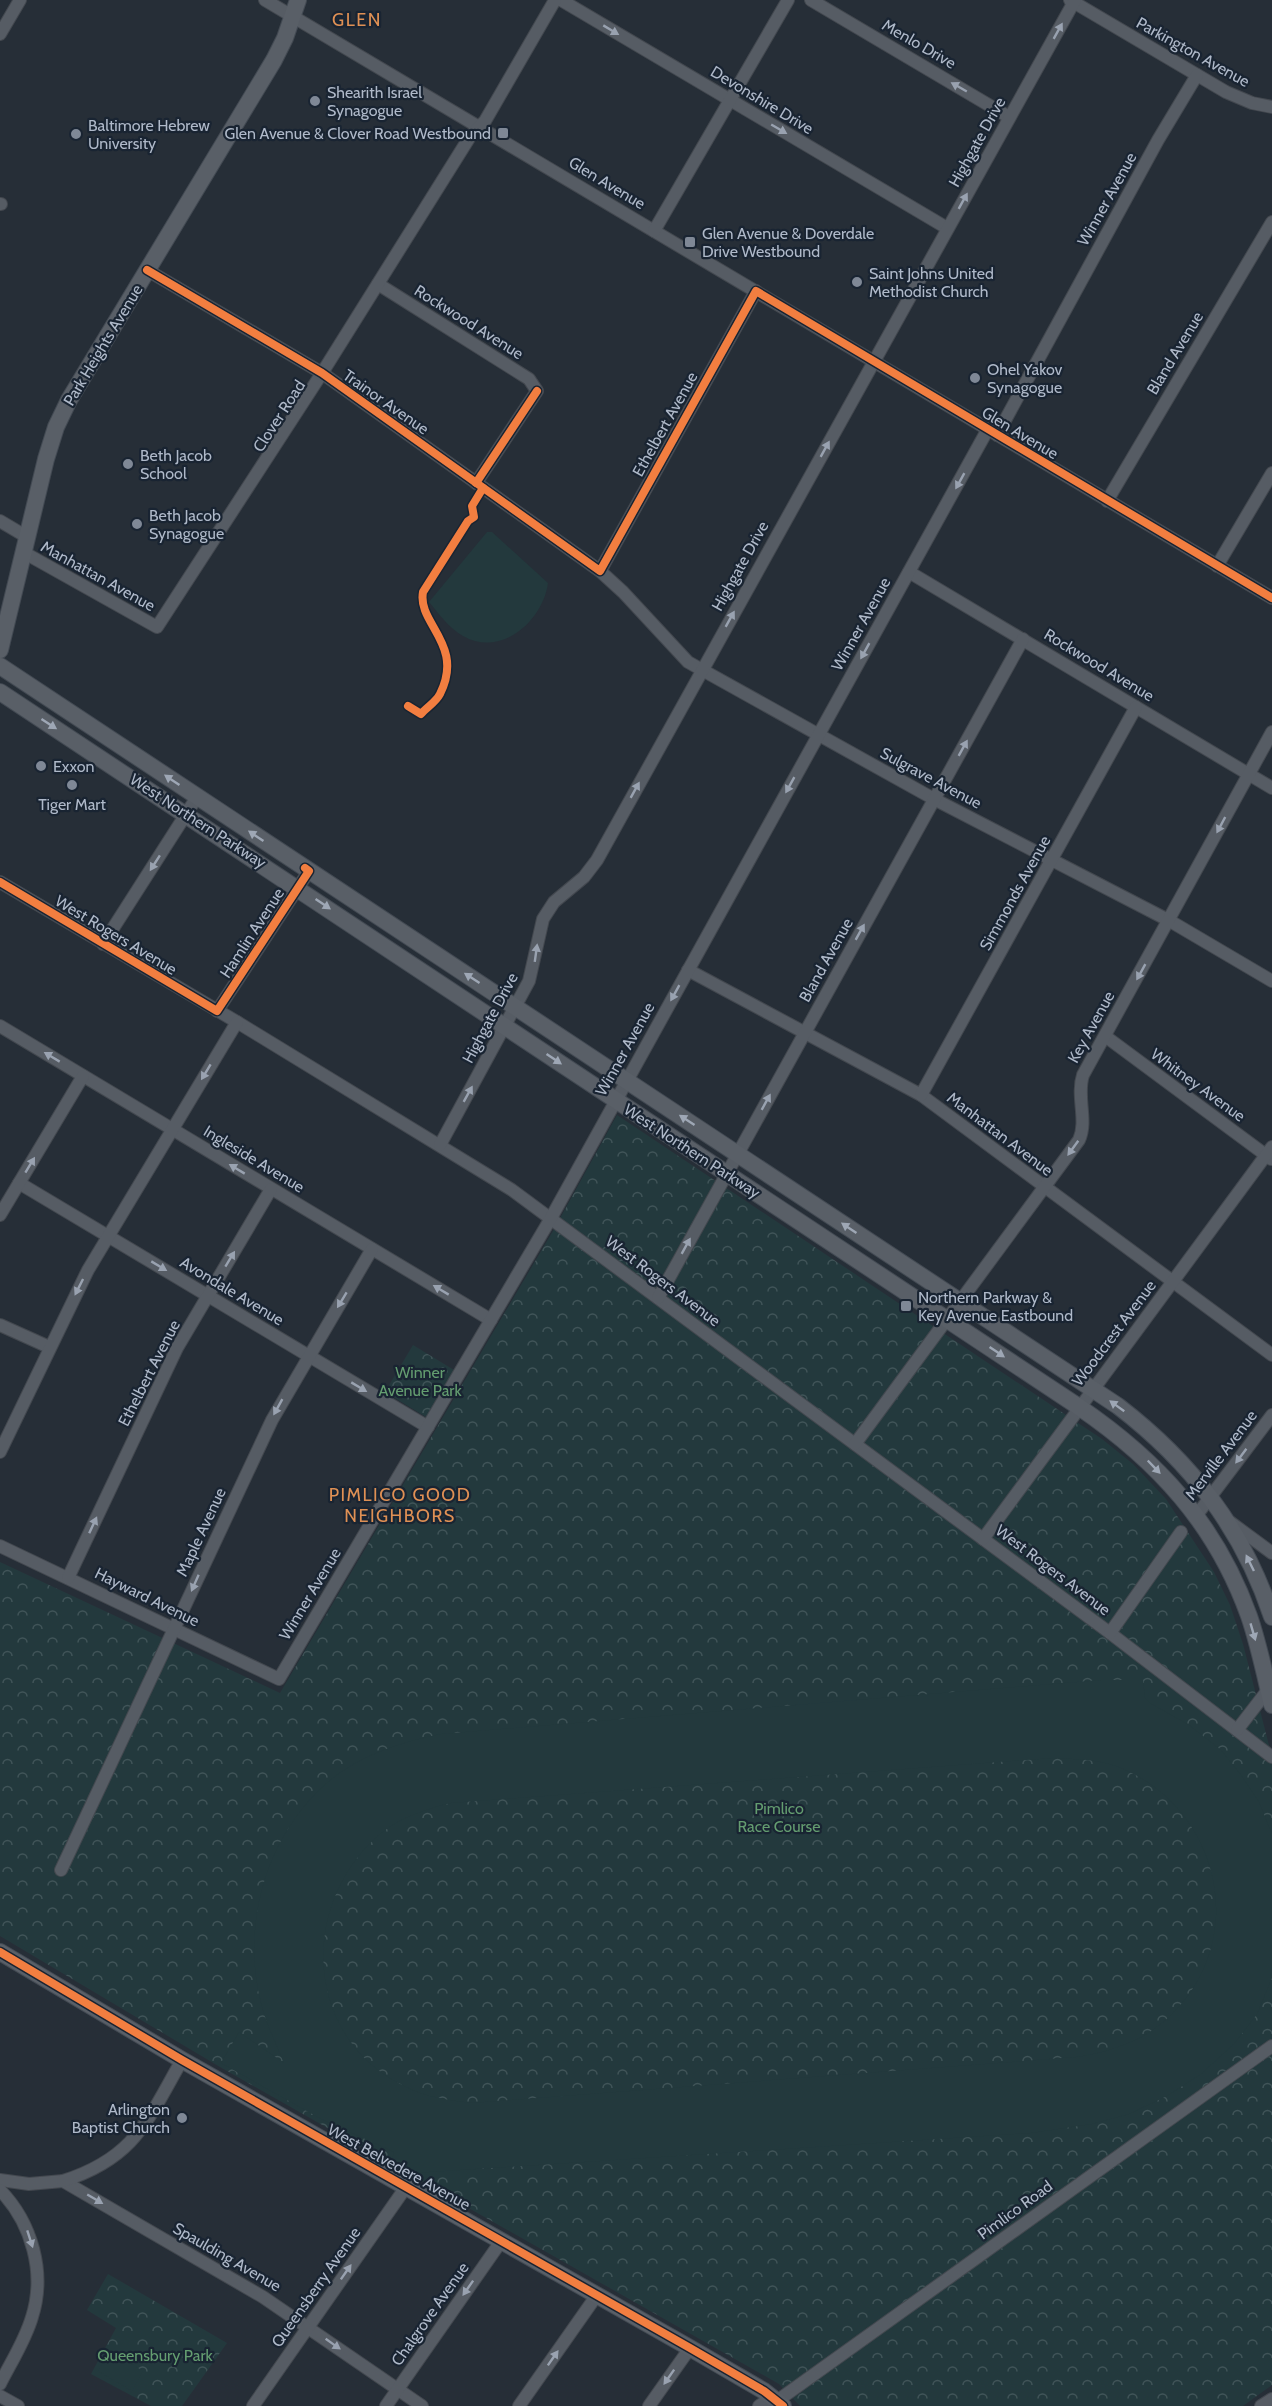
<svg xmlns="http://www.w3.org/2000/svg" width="1272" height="2406" font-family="Cabin,sans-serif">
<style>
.park{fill:url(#park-crowns)}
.pitch{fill:#23393d;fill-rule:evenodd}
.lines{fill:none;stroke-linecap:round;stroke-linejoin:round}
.minor-casing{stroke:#43484f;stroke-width:14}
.major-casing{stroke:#434a53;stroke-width:18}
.minor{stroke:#565c64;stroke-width:12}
.major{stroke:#595f67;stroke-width:16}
.cycleway-casing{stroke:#192432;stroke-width:11}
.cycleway{stroke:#f27e40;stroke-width:8}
.oneway{fill:#99a2b0}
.oneway2{fill:#9ea7b5}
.poi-dot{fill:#7f8896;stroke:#192432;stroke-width:2}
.labels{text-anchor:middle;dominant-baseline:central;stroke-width:4.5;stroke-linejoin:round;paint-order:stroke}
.street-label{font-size:16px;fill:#afb9c9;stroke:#192432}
.poi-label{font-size:16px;fill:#afb9c9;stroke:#192432;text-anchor:start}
.park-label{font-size:16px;fill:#649d70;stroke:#192432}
.neighbourhood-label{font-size:18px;letter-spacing:1.5px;fill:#df9054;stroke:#192432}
</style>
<defs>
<pattern id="park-crowns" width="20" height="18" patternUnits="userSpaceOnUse" patternTransform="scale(1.5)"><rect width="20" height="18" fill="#23393d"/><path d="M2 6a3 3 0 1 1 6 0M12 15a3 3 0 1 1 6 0" fill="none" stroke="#405458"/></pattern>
</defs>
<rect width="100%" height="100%" fill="#262e37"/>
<g class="park">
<polygon points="617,1115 1102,1439 1133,1464 1166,1499 1214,1572 1230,1605 1243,1644 1272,1757 1272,2385 1243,2406 800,2406 779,2384 220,2067 0,1936 0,1562 280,1693 553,1231"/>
<polygon points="413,1345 454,1370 426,1417 385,1392"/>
<polygon points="108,2274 227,2343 182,2406 151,2406 91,2374 116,2328 87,2310"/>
</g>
<g class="pitch">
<path d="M487 532H492L548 583C543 621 501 658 463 636 449 628 439 614 429 602Z"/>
<path d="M1101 1680H1143L1145 1698 1150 1703 1189 1725 1221 1750 1241 1775 1259 1802 1272 1834V1978L1257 2014 1234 2044 1201 2074 1167 2096 1129 2114 1092 2124 1031 2133 414 2173 392 2160 394 2152 321 2119 221 2063 239 2032 284 2063C276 2043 266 2024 261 2003 241 1925 266 1835 328 1782 360 1755 401 1742 441 1734ZM1053 1758C1074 1759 1096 1759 1116 1766 1219 1805 1252 1938 1170 2016 1144 2041 1111 2052 1076 2057L471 2103C448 2100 425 2097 404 2086 303 2037 299 1903 380 1834 401 1817 426 1809 451 1803Z"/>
<polygon points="110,2351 143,2371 132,2391 98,2371"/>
</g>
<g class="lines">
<g class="minor-casing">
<g id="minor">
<polyline points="265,0 1272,598"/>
<polyline points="561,0 947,228"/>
<polyline points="811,0 1009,117"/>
<polyline points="1070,0 1226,92 1252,103 1272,107"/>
<polyline points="0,34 20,0"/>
<polyline points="0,204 1,204"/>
<polyline points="654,231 788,0"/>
<polyline points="147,270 322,373 600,571 623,592 688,662 934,799 1170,921 1272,981"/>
<polyline points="378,284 529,379 537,391 476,483"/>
<polyline points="997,435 1158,140 1197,75"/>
<polyline points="1107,501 1272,222"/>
<polyline points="0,521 27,537"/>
<polyline points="23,552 157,627 322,373 471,135 485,121 555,0"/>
<polyline points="1217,566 1272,473"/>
<polyline points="600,571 756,291"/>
<polyline points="909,572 1272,788"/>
<polyline points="0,882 237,1022 512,1190 1110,1633 1272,1757"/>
<polyline points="103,944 197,797"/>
<polyline points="688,970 921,1095 1272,1355"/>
<polyline points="217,1011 309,871"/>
<polyline points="0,1026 491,1320"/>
<polyline points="1105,1036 1271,1159"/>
<polyline points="921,1095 1136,707"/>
<polyline points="440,1145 529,981 543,919 554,902 584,877 597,860 1075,0"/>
<polyline points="19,1183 428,1427"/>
<polyline points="0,1215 83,1076"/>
<polyline points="658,1298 1023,639"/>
<polyline points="0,1325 49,1347"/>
<path d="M855 1444 1079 1140C1088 1121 1076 1096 1083 1075L1272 732"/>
<polyline points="0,1452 88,1270 237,1022"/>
<polyline points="1196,1516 1272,1415"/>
<polyline points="1230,1522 1272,1553"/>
<polyline points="983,1539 1272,1147"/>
<polyline points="0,1546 279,1679 551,1218 988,429"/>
<polyline points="68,1578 177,1348 271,1189"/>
<polyline points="1110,1633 1181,1532"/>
<polyline points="1237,1730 1271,1686"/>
<polyline points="61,1870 272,1420 372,1249"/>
<polyline points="0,2180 29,2184 63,2181 263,2297 422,2406"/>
<path d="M63 2181C135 2158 147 2121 182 2060"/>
<path d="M0 2190C32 2223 46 2273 32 2317 25 2341 11 2362 0 2384"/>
<polyline points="0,2396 18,2406"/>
<polyline points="777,2401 1272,2046"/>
<polyline points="253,2406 406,2187"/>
<polyline points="386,2406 502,2240"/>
<polyline points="519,2406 597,2295"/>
<polyline points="649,2406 690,2348"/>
<polyline points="759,2406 772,2397"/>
<polyline points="1261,2406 1272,2399"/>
</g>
</g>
<g class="major-casing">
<g id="major">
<polyline points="0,650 46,459 56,427 69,400 274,60 285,38 298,0"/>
<path d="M0 666 1118 1406C1191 1462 1243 1529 1272 1617"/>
<path d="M0 692 1079 1407C1158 1461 1216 1524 1249 1616 1259 1645 1265 1675 1272 1705"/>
<polyline points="0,1952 182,2060 690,2348 764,2391 783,2406"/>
</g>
</g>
<use href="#minor" class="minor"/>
<use href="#major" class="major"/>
<g class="cycleway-casing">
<g id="cycleway">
<polyline points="147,270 322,373 600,571 756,291 1272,598"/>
<polyline points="476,483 537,391"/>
<path d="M408 706 421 714C427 707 436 702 440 694 465 644 417 624 423 592L468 521 474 517 472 506 483 488"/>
<polyline points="0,882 217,1011 309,871 305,868"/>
<polyline points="0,1952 182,2060 690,2348 764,2391 783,2406"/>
</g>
</g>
<use href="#cycleway" class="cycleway"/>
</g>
<defs><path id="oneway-solid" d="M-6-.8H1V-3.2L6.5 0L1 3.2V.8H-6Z" transform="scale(1.5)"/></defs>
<g class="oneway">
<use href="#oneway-solid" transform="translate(611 30) rotate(31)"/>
<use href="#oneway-solid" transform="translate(1058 31) rotate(-61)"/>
<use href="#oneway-solid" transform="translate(959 87) rotate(-150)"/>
<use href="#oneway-solid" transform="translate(779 129) rotate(30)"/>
<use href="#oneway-solid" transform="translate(963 201) rotate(-61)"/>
<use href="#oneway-solid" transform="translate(825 449) rotate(-61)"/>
<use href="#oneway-solid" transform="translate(960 481) rotate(119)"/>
<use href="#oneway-solid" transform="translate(730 619) rotate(-61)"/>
<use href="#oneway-solid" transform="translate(865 651) rotate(119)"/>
<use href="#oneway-solid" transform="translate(963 748) rotate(-61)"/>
<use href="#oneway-solid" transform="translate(790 785) rotate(119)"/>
<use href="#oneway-solid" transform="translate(635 790) rotate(-61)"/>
<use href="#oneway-solid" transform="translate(1221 825) rotate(118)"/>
<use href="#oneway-solid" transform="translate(155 863) rotate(123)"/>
<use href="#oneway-solid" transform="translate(860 932) rotate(-61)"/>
<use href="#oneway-solid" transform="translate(536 953) rotate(-82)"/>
<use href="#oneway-solid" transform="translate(1141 972) rotate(119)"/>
<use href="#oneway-solid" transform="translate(675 993) rotate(119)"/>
<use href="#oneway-solid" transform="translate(52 1057) rotate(-149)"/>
<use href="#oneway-solid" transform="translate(206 1072) rotate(121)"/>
<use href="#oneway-solid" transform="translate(468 1094) rotate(-61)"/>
<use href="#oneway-solid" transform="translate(766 1102) rotate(-61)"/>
<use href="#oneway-solid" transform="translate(1073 1148) rotate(126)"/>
<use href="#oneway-solid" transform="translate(30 1165) rotate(-59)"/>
<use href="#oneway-solid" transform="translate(237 1169) rotate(-149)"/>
<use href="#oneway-solid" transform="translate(686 1246) rotate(-61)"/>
<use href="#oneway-solid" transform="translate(230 1259) rotate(-59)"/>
<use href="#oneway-solid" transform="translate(159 1266) rotate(31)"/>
<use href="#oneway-solid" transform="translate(79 1287) rotate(117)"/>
<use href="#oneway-solid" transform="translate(441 1290) rotate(-149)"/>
<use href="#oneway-solid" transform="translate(342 1300) rotate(121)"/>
<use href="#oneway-solid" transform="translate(359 1387) rotate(31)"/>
<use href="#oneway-solid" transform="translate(278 1407) rotate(119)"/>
<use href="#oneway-solid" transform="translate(1241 1456) rotate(127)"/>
<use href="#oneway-solid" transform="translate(93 1525) rotate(-65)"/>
<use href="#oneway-solid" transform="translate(195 1583) rotate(114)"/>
<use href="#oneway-solid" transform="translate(95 2199) rotate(30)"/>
<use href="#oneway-solid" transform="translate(30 2239) rotate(72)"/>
<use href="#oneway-solid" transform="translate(346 2272) rotate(-55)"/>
<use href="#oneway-solid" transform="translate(468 2288) rotate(125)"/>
<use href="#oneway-solid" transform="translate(333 2344) rotate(35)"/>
<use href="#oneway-solid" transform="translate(553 2358) rotate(-55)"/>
<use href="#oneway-solid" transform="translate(669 2377) rotate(125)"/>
</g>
<g class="oneway2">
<use href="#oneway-solid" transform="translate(49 724) rotate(33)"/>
<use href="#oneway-solid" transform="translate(172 780) rotate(-146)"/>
<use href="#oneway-solid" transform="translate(256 836) rotate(-146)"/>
<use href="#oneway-solid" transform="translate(323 904) rotate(34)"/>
<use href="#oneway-solid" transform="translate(472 978) rotate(-147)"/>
<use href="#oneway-solid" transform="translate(554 1059) rotate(34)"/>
<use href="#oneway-solid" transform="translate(687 1120) rotate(-147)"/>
<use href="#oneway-solid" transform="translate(849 1228) rotate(-146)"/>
<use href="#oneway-solid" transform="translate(997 1352) rotate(34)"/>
<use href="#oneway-solid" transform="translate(1117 1406) rotate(-144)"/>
<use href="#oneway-solid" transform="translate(1154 1467) rotate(46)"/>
<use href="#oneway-solid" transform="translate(1250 1563) rotate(-116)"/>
<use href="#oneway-solid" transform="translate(1253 1632) rotate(74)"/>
</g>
<g class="poi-dot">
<circle cx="315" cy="101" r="6"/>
<rect x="497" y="127" width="12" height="12" rx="3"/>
<circle cx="76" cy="134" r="6"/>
<rect x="684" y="236" width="12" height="12" rx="3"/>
<circle cx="857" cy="282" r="6"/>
<circle cx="975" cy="378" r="6"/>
<circle cx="128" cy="464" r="6"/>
<circle cx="137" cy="524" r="6"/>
<circle cx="41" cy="766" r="6"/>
<circle cx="72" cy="785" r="6"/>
<rect x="900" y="1300" width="12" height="12" rx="3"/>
<circle cx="182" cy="2118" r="6"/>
</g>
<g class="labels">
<g class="street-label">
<text transform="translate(919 44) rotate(30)">Menlo Drive</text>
<text transform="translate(1193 52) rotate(29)">Parkington Avenue</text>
<text transform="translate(762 100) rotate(31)">Devonshire Drive</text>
<text transform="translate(977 142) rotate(-61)">Highgate Drive</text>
<text transform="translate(607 183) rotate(31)">Glen Avenue</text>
<text transform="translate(1107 199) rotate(-61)">Winner Avenue</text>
<text transform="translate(469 322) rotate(32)">Rockwood Avenue</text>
<text transform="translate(103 345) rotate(-59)">Park Heights Avenue</text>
<text transform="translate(1175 353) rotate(-59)">Bland Avenue</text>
<text transform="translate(386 402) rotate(35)">Trainor Avenue</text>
<text transform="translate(279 416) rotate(-57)">Clover Road</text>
<text transform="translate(665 424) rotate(-61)">Ethelbert Avenue</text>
<text transform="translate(1020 433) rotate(31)">Glen Avenue</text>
<text transform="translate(740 566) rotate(-61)">Highgate Drive</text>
<text transform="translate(98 576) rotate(29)">Manhattan Avenue</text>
<text transform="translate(861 624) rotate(-61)">Winner Avenue</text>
<text transform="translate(1099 665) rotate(31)">Rockwood Avenue</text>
<text transform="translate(931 778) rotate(28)">Sulgrave Avenue</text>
<text transform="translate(198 821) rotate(33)">West Northern Parkway</text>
<text transform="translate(1015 893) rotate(-61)">Simmonds Avenue</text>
<text transform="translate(252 933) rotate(-57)">Hamlin Avenue</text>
<text transform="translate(116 935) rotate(31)">West Rogers Avenue</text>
<text transform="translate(826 960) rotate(-61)">Bland Avenue</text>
<text transform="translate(490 1018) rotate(-62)">Highgate Drive</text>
<text transform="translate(1091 1027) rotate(-61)">Key Avenue</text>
<text transform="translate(625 1049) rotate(-61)">Winner Avenue</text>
<text transform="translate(1198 1085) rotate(36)">Whitney Avenue</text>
<text transform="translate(1000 1134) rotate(37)">Manhattan Avenue</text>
<text transform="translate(692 1151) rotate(33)">West Northern Parkway</text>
<text transform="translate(254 1159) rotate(31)">Ingleside Avenue</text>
<text transform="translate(663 1281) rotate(37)">West Rogers Avenue</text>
<text transform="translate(232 1291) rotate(31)">Avondale Avenue</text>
<text transform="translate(1114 1333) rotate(-53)">Woodcrest Avenue</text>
<text transform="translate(149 1373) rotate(-63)">Ethelbert Avenue</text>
<text transform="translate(1221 1455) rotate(-53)">Merville Avenue</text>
<text transform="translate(201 1532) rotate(-65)">Maple Avenue</text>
<text transform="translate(1053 1570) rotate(37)">West Rogers Avenue</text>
<text transform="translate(310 1594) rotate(-59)">Winner Avenue</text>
<text transform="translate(147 1597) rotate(26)">Hayward Avenue</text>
<text transform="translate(399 2167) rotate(29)">West Belvedere Avenue</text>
<text transform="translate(1015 2210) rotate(-36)">Pimlico Road</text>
<text transform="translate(227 2257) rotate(30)">Spaulding Avenue</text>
<text transform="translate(316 2287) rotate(-55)">Queensberry Avenue</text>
<text transform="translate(430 2314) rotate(-55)">Chalgrove Avenue</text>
</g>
<g class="poi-label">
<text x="327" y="92">Shearith Israel<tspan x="327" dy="18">Synagogue</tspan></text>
<text x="88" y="125">Baltimore Hebrew<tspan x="88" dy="18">University</tspan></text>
<text x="491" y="133" text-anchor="end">Glen Avenue &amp; Clover Road Westbound</text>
<text x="702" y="233">Glen Avenue &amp; Doverdale<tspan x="702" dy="18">Drive Westbound</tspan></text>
<text x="869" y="273">Saint Johns United<tspan x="869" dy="18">Methodist Church</tspan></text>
<text x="987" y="369">Ohel Yakov<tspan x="987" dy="18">Synagogue</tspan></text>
<text x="140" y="455">Beth Jacob<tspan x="140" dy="18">School</tspan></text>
<text x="149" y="515">Beth Jacob<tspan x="149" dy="18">Synagogue</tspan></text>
<text x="53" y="766">Exxon</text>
<text x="72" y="804" text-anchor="middle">Tiger Mart</text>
<text x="918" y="1297">Northern Parkway &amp;<tspan x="918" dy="18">Key Avenue Eastbound</tspan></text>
<text x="170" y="2109" text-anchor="end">Arlington<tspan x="170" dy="18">Baptist Church</tspan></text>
</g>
<g class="park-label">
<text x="420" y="1372">Winner<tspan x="420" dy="18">Avenue Park</tspan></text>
<text x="779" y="1808">Pimlico<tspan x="779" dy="18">Race Course</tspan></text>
<text x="155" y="2355">Queensbury Park</text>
</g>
<g class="neighbourhood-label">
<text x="357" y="20">GLEN</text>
<text x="400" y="1495">PIMLICO GOOD<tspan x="400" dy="21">NEIGHBORS</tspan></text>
</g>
</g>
</svg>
